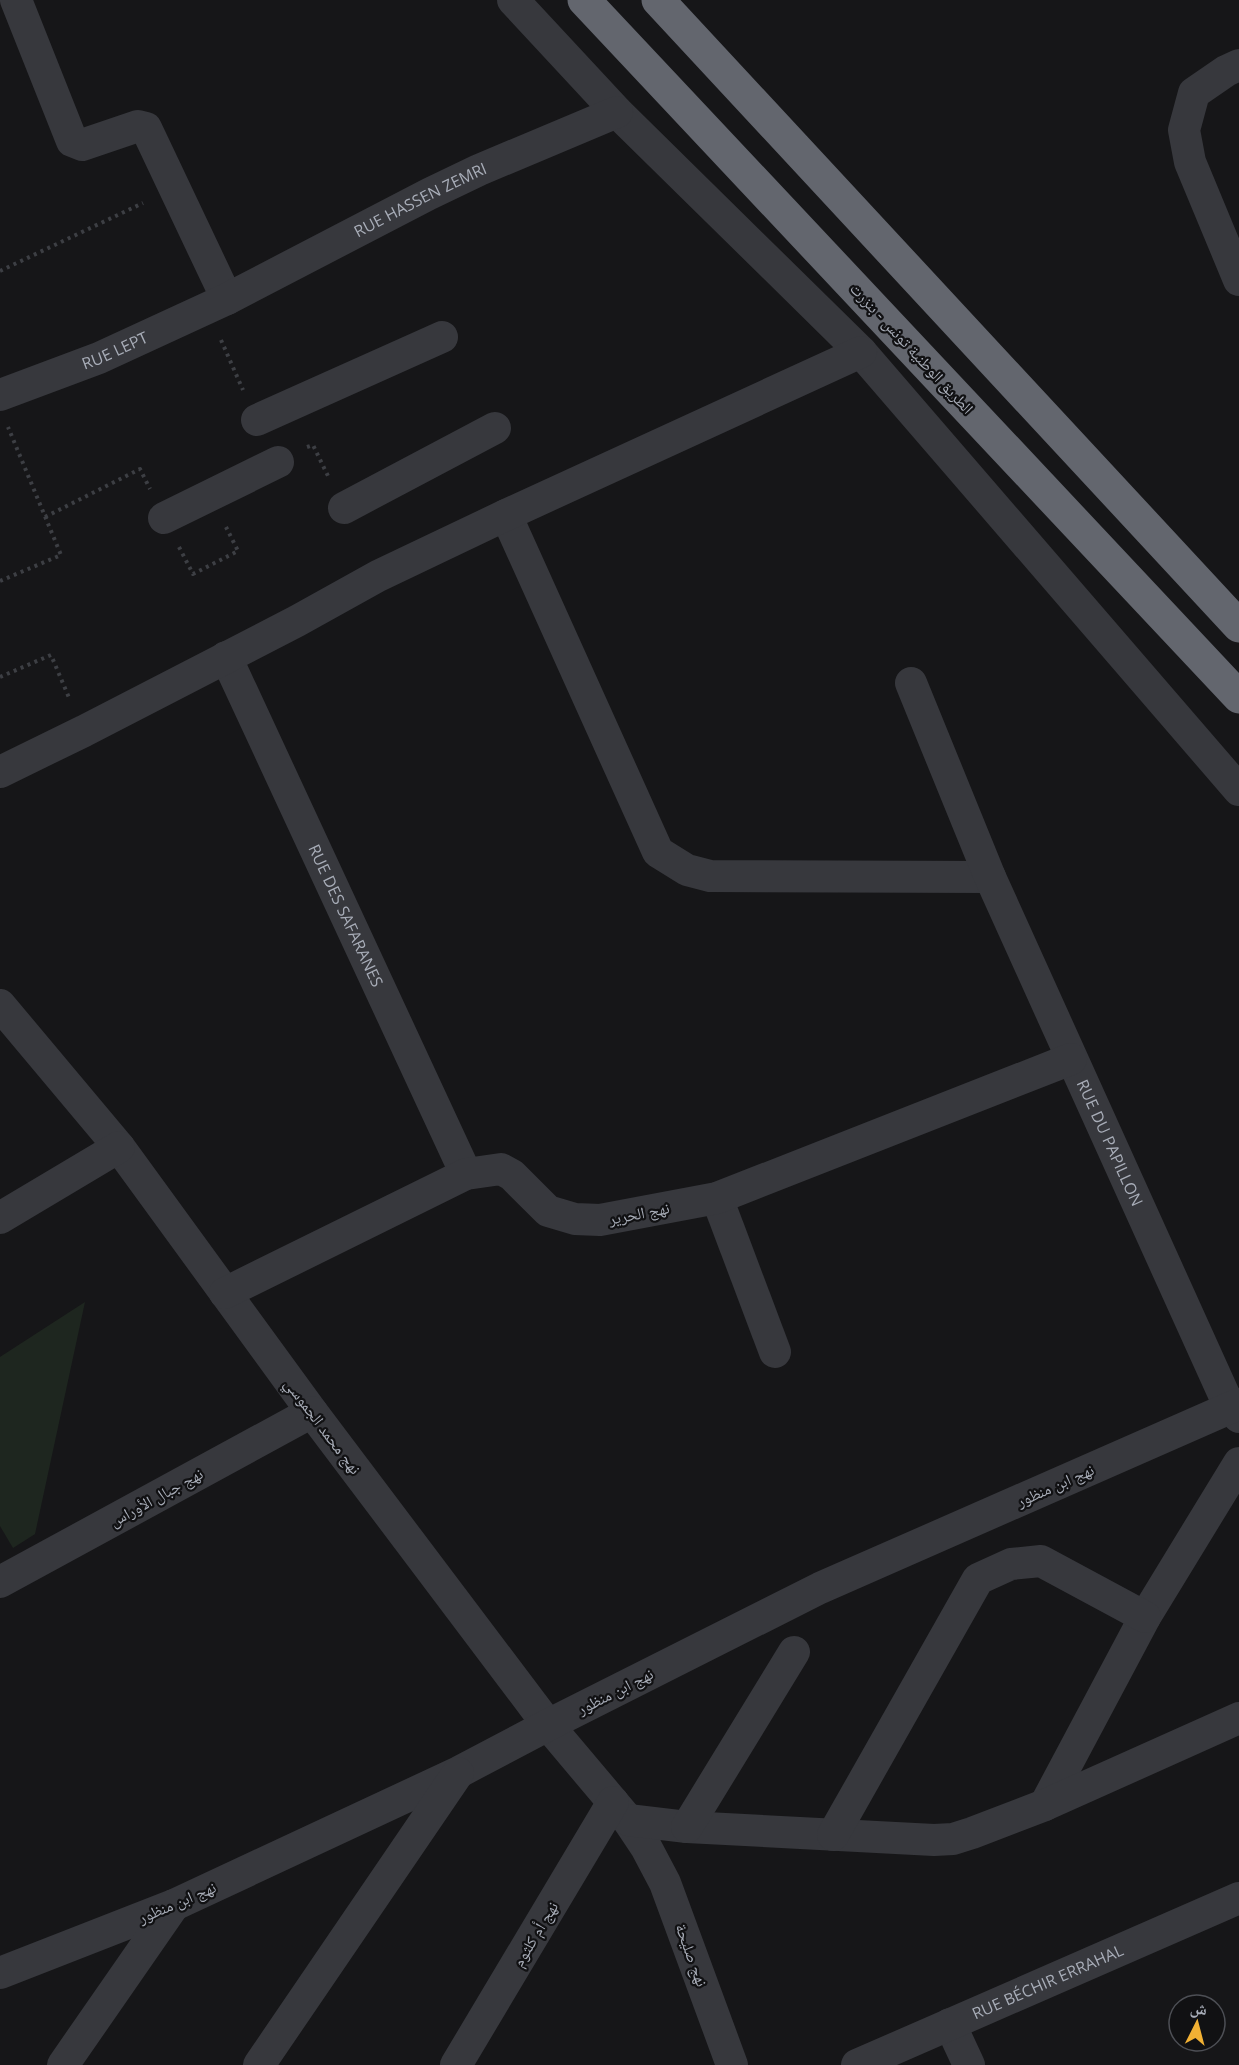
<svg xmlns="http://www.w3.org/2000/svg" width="1239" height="2065" font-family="'Open Sans','Noto Naskh Arabic',sans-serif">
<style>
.green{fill:#1e261f}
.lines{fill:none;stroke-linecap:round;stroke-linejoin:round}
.path{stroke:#3d3f44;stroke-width:4;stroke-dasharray:3 4.5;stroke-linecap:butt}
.street{stroke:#37383d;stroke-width:32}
.highway{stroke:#63666e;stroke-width:33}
.labels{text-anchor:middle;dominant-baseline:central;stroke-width:4.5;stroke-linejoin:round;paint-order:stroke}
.street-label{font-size:16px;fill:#a8adb8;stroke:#111113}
</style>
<rect width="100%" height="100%" fill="#161618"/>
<polygon class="green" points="85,1302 35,1534 13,1548 0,1526 0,1357"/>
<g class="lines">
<g class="path">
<polyline points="0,271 143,203"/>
<polyline points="221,340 243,390"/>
<polyline points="307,447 313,445 329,478"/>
<polyline points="45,517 140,469 150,489"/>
<polyline points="179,547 193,574 238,551 226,527"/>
<polyline points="0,581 61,555 8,427"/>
<polyline points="0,677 51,655 70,700"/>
</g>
<g class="street">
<polyline points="16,0 72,141 82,145 138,126 146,128 227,299"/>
<polyline points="513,0 617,112 861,352 1239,790"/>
<polyline points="1239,65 1226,71 1194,93 1184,130 1190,162 1239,280"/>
<path id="s1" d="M0 395 99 358 227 299 429 194 479 170 617 112"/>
<polyline points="257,420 442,337"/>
<polyline points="344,508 495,428"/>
<polyline points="506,515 658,852 687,870 710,876 990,877"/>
<polyline points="164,518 278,462"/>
<path id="s2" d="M226 657 466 1174"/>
<path id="s3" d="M911 683 990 877 1230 1408 1239 1417"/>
<polyline points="0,772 84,731 297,621 378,576 506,515 861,352"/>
<polyline points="0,1005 119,1147 312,1412 548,1725 628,1820 646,1847 665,1883 732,2065"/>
<polyline points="717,1198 775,1352"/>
<polyline points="0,1218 119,1147"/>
<polyline points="225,1293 466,1174 501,1169 512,1175 548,1211 575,1219 600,1220 717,1198 1071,1059"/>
<polyline points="0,1582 312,1412"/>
<polyline points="1045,1805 1145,1617 1239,1463"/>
<polyline points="628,1820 687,1827 934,1840 953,1839 972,1833 1045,1805 1239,1718"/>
<polyline points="687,1827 794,1652"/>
<polyline points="833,1835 978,1579 1011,1564 1041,1561 1145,1617"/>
<polyline points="0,1973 174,1905 459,1772 548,1725 820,1588 1239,1404"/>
<polyline points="950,2024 969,2065"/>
<polyline points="63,2065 174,1905"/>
<polyline points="259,2065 458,1773"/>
<polyline points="456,2065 613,1802"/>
<path id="s4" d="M857 2065 1239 1898"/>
</g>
<g class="highway">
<polyline points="584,0 1239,697"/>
<polyline points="658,0 1239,626"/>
</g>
</g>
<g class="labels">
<g class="street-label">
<text stroke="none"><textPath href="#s1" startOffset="464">RUE HASSEN ZEMRI</textPath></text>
<text transform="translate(912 348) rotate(47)">الطريق الوطنية تونس - بنزرت</text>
<text stroke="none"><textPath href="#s1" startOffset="123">RUE LEPT</textPath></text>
<text stroke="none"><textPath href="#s2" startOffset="285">RUE DES SAFARANES</textPath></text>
<text stroke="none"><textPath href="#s3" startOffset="501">RUE DU PAPILLON</textPath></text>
<text transform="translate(639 1213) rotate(-11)">نهج الحرير</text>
<text transform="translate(323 1426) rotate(53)">نهج محمد الجموسي</text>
<text transform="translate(1055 1485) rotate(-24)">نهج ابن منظور</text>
<text transform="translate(156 1497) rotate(-29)">نهج جبال الأوراس</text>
<text transform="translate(615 1691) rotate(-27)">نهج ابن منظور</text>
<text transform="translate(177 1902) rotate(-23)">نهج ابن منظور</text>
<text transform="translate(535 1934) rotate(-59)">نهج أم كلثوم</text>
<text transform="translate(692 1955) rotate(70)">نهج صليحة</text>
<text stroke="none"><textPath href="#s4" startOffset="208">RUE BÉCHIR ERRAHAL</textPath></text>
</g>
</g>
<g transform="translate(1197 2023) rotate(6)"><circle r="28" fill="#111113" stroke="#4d4f55" stroke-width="1.5"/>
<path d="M0-4.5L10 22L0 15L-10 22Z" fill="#f2b134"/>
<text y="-9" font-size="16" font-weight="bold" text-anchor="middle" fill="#a8adb8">ش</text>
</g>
</svg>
